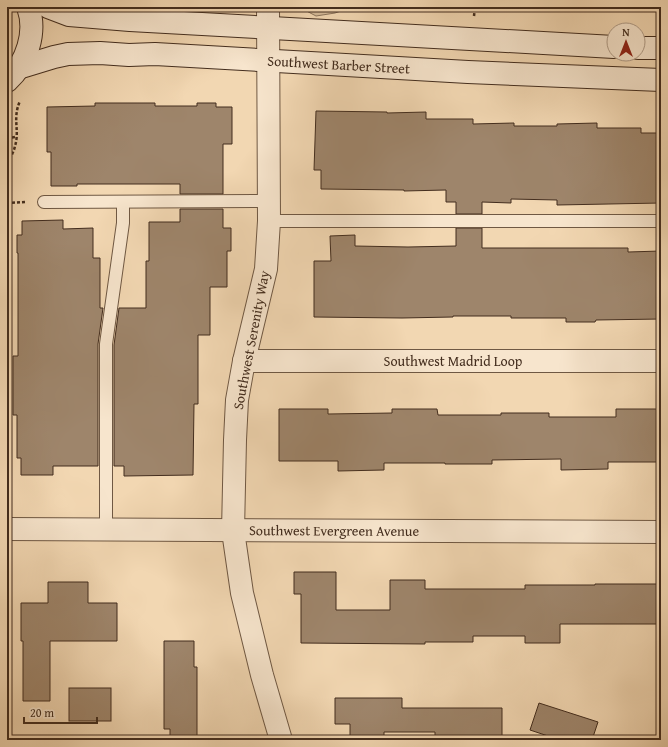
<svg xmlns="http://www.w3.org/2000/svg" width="668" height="747" font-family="'Gentium Book Plus',serif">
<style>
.green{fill:#d4ba99;stroke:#8c745c}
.building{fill:#9e856b;stroke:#432d1e}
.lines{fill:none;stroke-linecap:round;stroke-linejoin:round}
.lane-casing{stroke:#6f5843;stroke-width:14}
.street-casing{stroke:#6f5843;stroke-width:24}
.secondary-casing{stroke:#432d1e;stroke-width:24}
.path{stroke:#432d1e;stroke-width:2.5;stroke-dasharray:3 2;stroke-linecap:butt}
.lane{stroke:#f7e5cd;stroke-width:12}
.street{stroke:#f7e5cd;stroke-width:22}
.secondary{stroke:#f7e5cd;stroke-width:22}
.labels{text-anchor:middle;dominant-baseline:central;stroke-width:3.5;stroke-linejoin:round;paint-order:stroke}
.street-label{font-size:14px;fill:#432d1e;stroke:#f7e5cd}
</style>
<rect width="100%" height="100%" fill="#f2d7b2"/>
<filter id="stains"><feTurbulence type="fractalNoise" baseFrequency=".005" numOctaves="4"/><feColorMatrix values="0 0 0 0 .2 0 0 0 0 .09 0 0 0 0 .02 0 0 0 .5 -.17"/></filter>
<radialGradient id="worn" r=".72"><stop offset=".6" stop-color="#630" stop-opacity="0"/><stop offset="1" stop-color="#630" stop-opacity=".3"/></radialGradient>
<polygon class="green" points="299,7 352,7 335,13 316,16"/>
<g class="building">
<polygon points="95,103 155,103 155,106 197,106 197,103 216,103 216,107 232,107 232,144 223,144 223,194 180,194 180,184 77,184 77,186 51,186 51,152 47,152 47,107 95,106"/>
<polygon points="316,111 387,112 387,113 426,112 426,119 473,119 473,124 514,123 514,126 557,126 557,124 597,123 597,128 641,128 641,133 661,133 661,203 557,205 557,200 511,199 511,203 482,202 482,214 456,214 456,202 446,202 446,190 404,191 404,190 321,189 321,170 314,170"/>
<polygon points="180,209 223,209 223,228 231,228 231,251 227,251 227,287 210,287 210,335 198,335 198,404 194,404 193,475 124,476 124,466 114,466 114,345 119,308 146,308 146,261 149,261 149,222 180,222"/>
<polygon points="63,220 63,229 93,228 93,258 100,258 100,308 103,308 98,344 98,466 53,466 53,475 21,475 21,458 17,458 17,415 13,415 13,356 18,356 18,253 17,253 17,235 22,235 22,221"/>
<polygon points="456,228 482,228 482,248 628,248 628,252 661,251 661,319 596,320 595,322 566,322 566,318 511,318 511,316 453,316 453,317 402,318 314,317 314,261 331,261 330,236 355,235 355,246 408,247 456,246"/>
<polygon points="279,409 328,409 328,414 392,413 392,409 437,409 438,415 501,415 501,413 549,413 549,417 616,417 616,409 660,409 660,462 608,462 608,469 561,470 561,459 492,460 492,464 445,464 445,463 384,463 384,470 338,471 338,461 279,461"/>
<polygon points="294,572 336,572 336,610 390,610 390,580 425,580 425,589 525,589 525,585 595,585 595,584 661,584 661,624 560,624 560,643 525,643 525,636 473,636 473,642 425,642 425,644 301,643 301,594 294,594"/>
<polygon points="48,582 88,582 88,603 117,603 117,641 50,641 50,701 23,701 23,641 21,641 21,603 48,603"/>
<polygon points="164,641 194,641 194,667 197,667 197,740 170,740 170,729 164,729"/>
<rect x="69" y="688" width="42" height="33"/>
<polygon points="335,698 402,698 402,708 502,708 502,740 435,740 435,732 384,732 384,740 350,740 350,724 335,724"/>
<polygon points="539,703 598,722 592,740 560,740 530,730"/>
</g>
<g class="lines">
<g class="lane-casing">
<g id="lane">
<polyline points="44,202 269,201"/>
<polyline points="269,221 661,221"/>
<polyline points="106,529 106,344 123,223 123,202"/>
</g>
</g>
<g class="street-casing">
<g id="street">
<polyline points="268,7 269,221 266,269 244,361 237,400 235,440 233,531 242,593 262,675 281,740"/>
<path id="s1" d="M244 361H661"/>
<path id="s2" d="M7 529 661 532"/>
</g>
</g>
<g class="secondary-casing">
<g id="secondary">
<polyline points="48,7 69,15 130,20 614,47"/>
<polyline points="638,48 661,48"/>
<path id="s3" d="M18 68 54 57 68 54 100 53 129 55 155 54 468 72 661 80"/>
<path d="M7 81C27 63 37 32 28 7"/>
</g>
</g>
<g class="path">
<polyline points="474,16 475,7"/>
<polyline points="7,138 16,137"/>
<path d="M7 163C10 158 14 152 15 146 20 130 12 119 20 101"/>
<polyline points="7,203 26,202"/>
</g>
<use href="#lane" class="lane"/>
<use href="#street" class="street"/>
<use href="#secondary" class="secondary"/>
</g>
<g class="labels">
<g class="street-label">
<text stroke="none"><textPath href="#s3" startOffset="323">Southwest Barber Street</textPath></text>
<text transform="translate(251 340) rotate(-79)">Southwest Serenity Way</text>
<text stroke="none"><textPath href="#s1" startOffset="209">Southwest Madrid Loop</textPath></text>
<text stroke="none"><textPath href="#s2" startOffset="327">Southwest Evergreen Avenue</textPath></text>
</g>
</g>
<rect width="668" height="747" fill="none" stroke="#f2d7b2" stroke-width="24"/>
<rect x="8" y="8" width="652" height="731" fill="none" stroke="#432d1e" stroke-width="2"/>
<rect x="12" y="12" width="644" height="723" fill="none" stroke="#432d1e"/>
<g transform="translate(626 42)"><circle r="19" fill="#f7e5cd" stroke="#af9b87"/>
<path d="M0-3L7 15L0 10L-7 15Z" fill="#8f2418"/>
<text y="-6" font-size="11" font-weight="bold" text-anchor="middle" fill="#432d1e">N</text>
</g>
<path d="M24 717v6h73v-6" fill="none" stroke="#432d1e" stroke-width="2"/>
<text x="30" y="717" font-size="12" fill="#432d1e" stroke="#f7e5cd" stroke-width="3" paint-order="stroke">20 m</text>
<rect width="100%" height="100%" filter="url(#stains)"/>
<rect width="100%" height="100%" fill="url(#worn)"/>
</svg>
